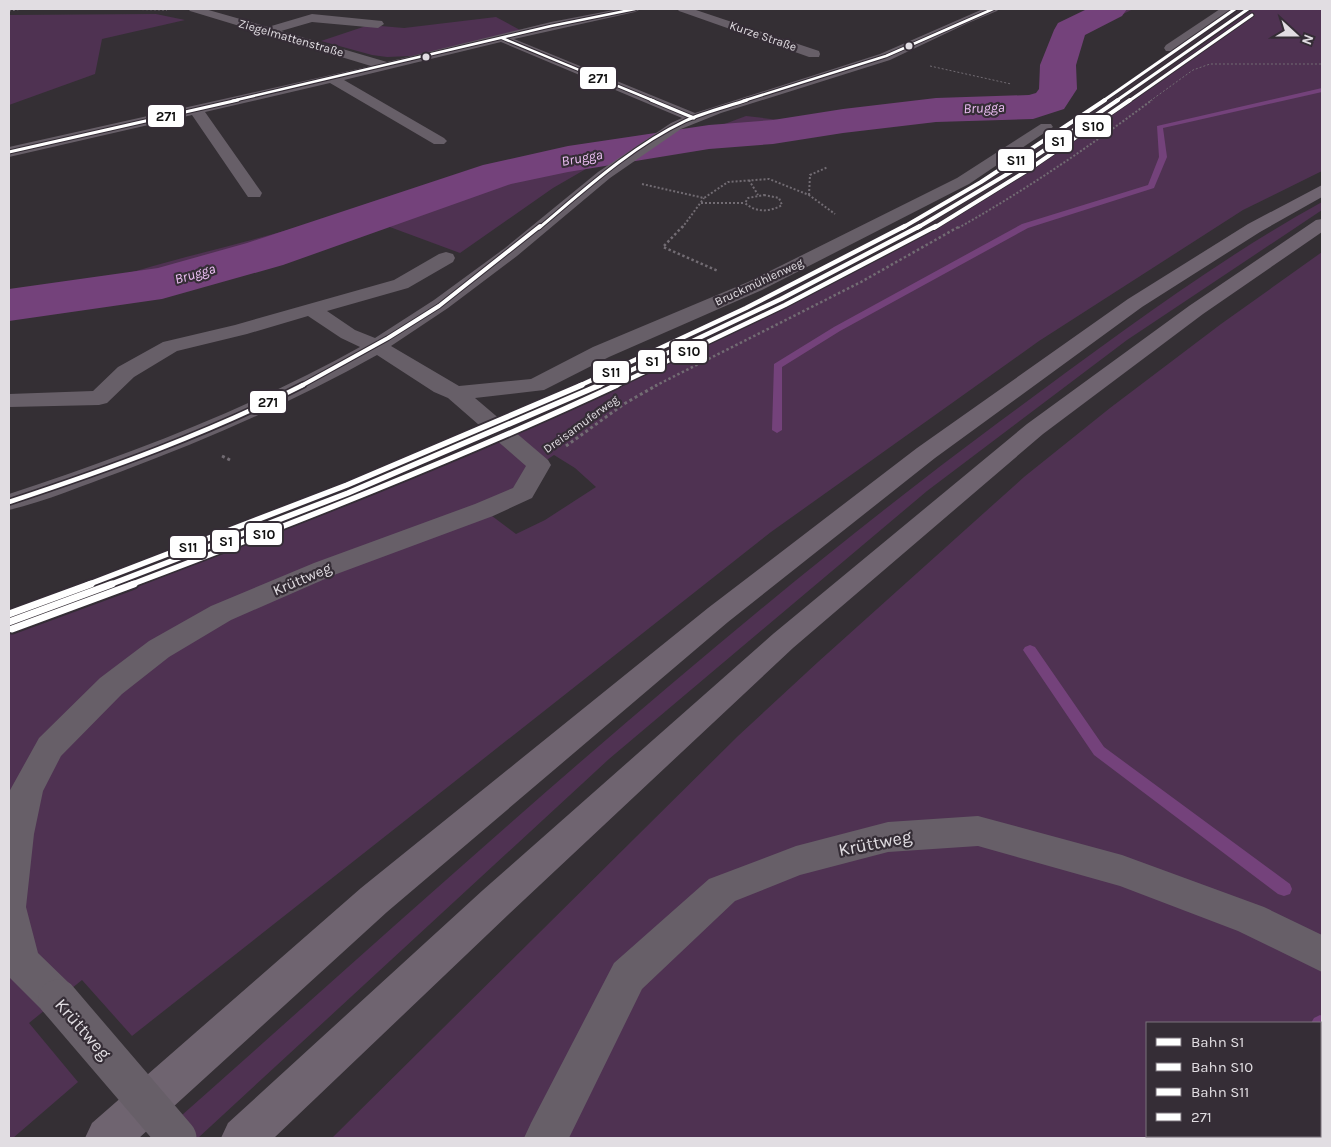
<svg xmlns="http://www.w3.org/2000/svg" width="1331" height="1147" font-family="Karla,sans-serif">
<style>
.built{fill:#3e323e}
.green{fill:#4f3252;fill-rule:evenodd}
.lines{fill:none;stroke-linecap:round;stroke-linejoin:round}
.stream{fill:#74427b;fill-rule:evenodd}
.river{fill:#74427b;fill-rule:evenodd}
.path-far3{stroke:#726c73;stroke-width:1;stroke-dasharray:2 2;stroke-linecap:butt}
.path-far2{stroke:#726c73;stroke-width:2;stroke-dasharray:2 2;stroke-linecap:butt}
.path-far1{stroke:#726c73;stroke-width:2.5;stroke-dasharray:2.5 2.5;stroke-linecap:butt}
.path{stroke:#726c73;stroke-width:3;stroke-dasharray:3 3;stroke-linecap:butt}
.minor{fill:#675f68;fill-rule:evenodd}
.highway{fill:#6f6470;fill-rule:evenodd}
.minor-bridge{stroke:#675f68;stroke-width:39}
.bus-1-far3-casing{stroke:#352d36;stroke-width:4.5}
.bus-1-far2-casing{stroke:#352d36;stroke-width:5}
.bus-1-far1-casing{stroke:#352d36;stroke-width:6}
.bus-1-casing{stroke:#352d36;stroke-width:8}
.bus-1-far3{stroke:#fff;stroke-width:2.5}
.bus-1-far2{stroke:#fff;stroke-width:3}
.bus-1-far1{stroke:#fff;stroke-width:4}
.bus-1{stroke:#fff;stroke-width:4.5}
.rail-1-far4-casing{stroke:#352d36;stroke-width:5}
.rail-1-far3-casing{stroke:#352d36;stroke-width:5.5}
.rail-1-far2-casing{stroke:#352d36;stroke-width:7}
.rail-1-far1-casing{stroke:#352d36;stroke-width:9}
.rail-1-casing{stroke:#352d36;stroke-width:11}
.rail-2-far4-casing{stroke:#352d36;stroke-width:5}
.rail-2-far3-casing{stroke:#352d36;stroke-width:5.5}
.rail-2-far2-casing{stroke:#352d36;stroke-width:7}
.rail-2-far1-casing{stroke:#352d36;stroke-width:9}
.rail-2-casing{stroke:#352d36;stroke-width:11}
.rail-3-far4-casing{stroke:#352d36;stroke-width:5}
.rail-3-far3-casing{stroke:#352d36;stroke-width:5.5}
.rail-3-far2-casing{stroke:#352d36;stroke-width:7}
.rail-3-far1-casing{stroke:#352d36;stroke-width:9}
.rail-3-casing{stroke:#352d36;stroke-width:11}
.rail-1-far4{stroke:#fff;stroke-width:3}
.rail-1-far3{stroke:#fff;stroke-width:4}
.rail-1-far2{stroke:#fff;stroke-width:4.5}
.rail-1-far1{stroke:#fff;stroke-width:5.5}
.rail-1{stroke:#fff;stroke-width:7}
.rail-2-far4{stroke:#fff;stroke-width:3}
.rail-2-far3{stroke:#fff;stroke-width:4}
.rail-2-far2{stroke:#fff;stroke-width:4.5}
.rail-2-far1{stroke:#fff;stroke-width:5.5}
.rail-2{stroke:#fff;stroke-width:7}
.rail-3-far4{stroke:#fff;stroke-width:3}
.rail-3-far3{stroke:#fff;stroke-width:4}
.rail-3-far2{stroke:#fff;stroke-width:4.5}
.rail-3-far1{stroke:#fff;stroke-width:5.5}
.rail-3{stroke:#fff;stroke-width:7}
.bus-dot{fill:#e1dde2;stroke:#352d36;stroke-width:2}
.labels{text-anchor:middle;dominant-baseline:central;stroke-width:4.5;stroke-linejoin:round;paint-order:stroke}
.far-street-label{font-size:12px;fill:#e1dde2;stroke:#352d36}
.far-water-label{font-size:14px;font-style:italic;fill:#eec0f5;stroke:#352d36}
.street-label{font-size:15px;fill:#e1dde2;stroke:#352d36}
.near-street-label{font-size:18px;fill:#e1dde2;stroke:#352d36}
.line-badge{stroke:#352d36;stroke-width:2}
.pale-badge-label{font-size:14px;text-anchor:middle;font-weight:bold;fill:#111}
</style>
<rect width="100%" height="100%" fill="#342f34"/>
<polygon class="built" points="1240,9 1254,9 1043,161 936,225 766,314 648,371 424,472 140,585 9,633 9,612 131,569 279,513 414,458 636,361 752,306 837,263 973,187 1024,156"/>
<g class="green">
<polygon points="1100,9 1133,9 1079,37 1073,95 1063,106 1040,116 901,115 808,131 675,149 695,135 746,116 797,122 894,108 1030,104 1055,95 1059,43 1072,22"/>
<path d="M1254 9H1322V171L1243 210 1039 341 771 532 132 1036 82 980 29 1023 78 1082 13 1138H9V633C249 545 486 450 716 338 808 293 901 247 990 195 1083 139 1165 69 1254 9ZM554 455 575 468 596 487 545 520 516 534 484 510 523 493 539 465Z"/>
<polygon points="156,14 185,20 102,39 95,74 9,105 9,15"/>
<polygon points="496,17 520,30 412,56 387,57 372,55 321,41 369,25 404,28"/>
<path d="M605 144 618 148 598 162 553 188 460 253 379 223C330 241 280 260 229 274 157 293 82 305 9 314V295C68 294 128 272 186 257 326 222 464 177 605 144Z"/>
<path d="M1322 202V210L1127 340 927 491 609 759 198 1138H156C432 894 703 642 999 422 1104 345 1208 265 1322 202Z"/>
<path d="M1322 252V1138H332L738 736 818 662 1024 477 1110 408 1221 324ZM1147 1023H1320V1136H1147Z"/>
</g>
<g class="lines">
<g class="stream">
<polygon points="1322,88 1322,92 1163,128 1167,157 1154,188 1028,228 840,331 782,367 782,430 777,433 772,430 774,364 834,327 1022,224 1148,185 1159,157 1157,126"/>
<polygon points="1030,645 1035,647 1104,747 1290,884 1292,889 1290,894 1284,896 1278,894 1094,755 1025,653 1023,650 1025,647"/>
<polygon points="1320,1015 1322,1016 1322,1034 1320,1033 1320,1023 1311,1023 1314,1018"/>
</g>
<polygon class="river" points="1087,9 1127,9 1122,16 1085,35 1076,65 1077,89 1064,109 1033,119 936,122 843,133 773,144 709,149 568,172 511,184 283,265 162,299 9,321 9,289 158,268 247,243 483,165 568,146 709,125 773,120 843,109 936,98 1029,95 1036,93 1039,89 1040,65 1054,30 1058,23"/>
<g class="path-far3">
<polyline points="106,9 167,10"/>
<polyline points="9,11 23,9"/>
<polyline points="930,66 1011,84"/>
<polyline points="1150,101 1193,70 1210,64 1322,64"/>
</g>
<g class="path-far2">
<polyline points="749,180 758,195"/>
<polyline points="642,184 704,198 728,182 769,179 809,195 835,214"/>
<path d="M764 195 779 198 782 205C770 212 756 213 745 203L748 198Z"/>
<polyline points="809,195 810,175 828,167"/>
<polyline points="701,203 745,203"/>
<polyline points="682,228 704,198"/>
<path d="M958 228C1026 190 1090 146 1152 100"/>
</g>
<g class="path-far1">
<polyline points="683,226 663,247 718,271"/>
<polyline points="655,386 861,282 960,226"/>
</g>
<g class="path">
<polyline points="566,446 624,404 657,385"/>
<polyline points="222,456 230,460"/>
</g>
<g class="minor">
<path d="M188 9H205L268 27 312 14 382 21 384 24 378 28 312 22 281 31 387 62 551 22 619 9H641L635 12 514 39 695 113 880 54 983 9H999L997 11 968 23 890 60 721 113 681 129 610 178 517 256 448 308 391 346 459 386 531 379 593 347 748 282 957 178 1041 124H1051L1053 127 969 184 762 290 609 357 544 390 475 398 548 460 551 465 532 498 493 516 334 575 231 620 169 657 122 694 61 756 43 791 34 834 26 907 38 953 72 986 78 999 72 1012 58 1018 44 1012 9 977V792L39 738 100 678 149 641 211 606 314 563 475 504 513 488 526 466 448 398 434 392 377 355C293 402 210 438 120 472 84 485 47 501 9 510V494C130 454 249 409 360 347L341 338 308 316 247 334 177 351 134 377 107 403 99 405 10 407 9 394 93 391 118 367 163 342 235 325 394 280 439 254 446 252 453 254 455 258 453 262 408 288 327 311 355 330 375 338 434 300 505 248 598 172 671 123 682 118 501 42 344 80 444 138 447 141 444 144H434L330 83 205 112 262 193 260 197H248L192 115 9 157V147L371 66 190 11Z"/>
<polygon points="677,9 693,9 819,51 820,54 819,57 809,57 679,11"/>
<polygon points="1220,9 1233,9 1174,51 1166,51 1164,48 1166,45"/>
<polygon points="978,816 1122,855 1264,907 1322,935 1322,972 1238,931 1120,886 978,846 888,852 800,875 735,901 642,989 569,1138 524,1138 531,1123 614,963 709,879 796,846 888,822"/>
</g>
<g class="highway">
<polygon points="1322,185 1322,197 1260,232 1142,307 935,458 728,622 387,912 139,1138 85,1138 92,1123 361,888 708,608 917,448 1128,299 1248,224"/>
<polygon points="1322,219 1322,232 1203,314 1043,434 793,648 509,914 274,1138 221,1138 228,1123 483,890 773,634 1027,424 1189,306 1316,220"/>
</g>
<polyline class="minor-bridge" points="58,999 177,1138"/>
<g class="bus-1-far3-casing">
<g id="bus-1-far3">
<polyline points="502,38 654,101"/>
<polyline points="232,101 551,26 635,9"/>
<polyline points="743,101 886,56 993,9"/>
</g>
</g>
<g class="bus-1-far2-casing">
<g id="bus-1-far2">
<polyline points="651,100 694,118"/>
<polyline points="9,152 238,100"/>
<path d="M539 228C583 191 632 146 685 121 705 112 726 107 747 100"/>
</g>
</g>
<g class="bus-1-far1-casing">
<polyline id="bus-1-far1" points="301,386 388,338 439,306 540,226"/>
</g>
<g class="bus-1-casing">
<path id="bus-1" d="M9 502C109 469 209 433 303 385"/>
</g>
<use href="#bus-1-far3" class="bus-1-far3"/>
<use href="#bus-1-far2" class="bus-1-far2"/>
<use href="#bus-1-far1" class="bus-1-far1"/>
<use href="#bus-1" class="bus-1"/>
<g class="rail-1-far4-casing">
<polyline id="rail-1-far4" points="1116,101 1248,9"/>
</g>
<g class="rail-1-far3-casing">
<polyline id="rail-1-far3" points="917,228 1024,164 1118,100"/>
</g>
<g class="rail-1-far2-casing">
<polyline id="rail-1-far2" points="598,386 781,299 920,226"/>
</g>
<g class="rail-1-far1-casing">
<polyline id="rail-1-far1" points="109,585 348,493 600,385"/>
</g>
<g class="rail-1-casing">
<polyline id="rail-1" points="9,622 112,584"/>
</g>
<g class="rail-2-far4-casing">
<polyline id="rail-2-far4" points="1129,101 1252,15"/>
</g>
<g class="rail-2-far3-casing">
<polyline id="rail-2-far3" points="934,228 1028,170 1130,100"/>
</g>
<g class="rail-2-far2-casing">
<polyline id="rail-2-far2" points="615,386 785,305 936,226"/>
</g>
<g class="rail-2-far1-casing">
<path id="rail-2-far1" d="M130 585C294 523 458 459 617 385"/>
</g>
<g class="rail-2-casing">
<polyline id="rail-2" points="12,629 134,584"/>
</g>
<g class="rail-3-far4-casing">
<polyline id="rail-3-far4" points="1103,101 1235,9"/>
</g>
<g class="rail-3-far3-casing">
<polyline id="rail-3-far3" points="902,228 981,182 1105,100"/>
</g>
<g class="rail-3-far2-casing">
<polyline id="rail-3-far2" points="579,386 746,308 905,226"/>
</g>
<g class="rail-3-far1-casing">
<polyline id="rail-3-far1" points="87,585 347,485 582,385"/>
</g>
<g class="rail-3-casing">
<polyline id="rail-3" points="9,614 91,584"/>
</g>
<use href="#rail-1-far4" class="rail-1-far4"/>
<use href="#rail-1-far3" class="rail-1-far3"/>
<use href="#rail-1-far2" class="rail-1-far2"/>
<use href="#rail-1-far1" class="rail-1-far1"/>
<use href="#rail-1" class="rail-1"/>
<use href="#rail-2-far4" class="rail-2-far4"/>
<use href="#rail-2-far3" class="rail-2-far3"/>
<use href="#rail-2-far2" class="rail-2-far2"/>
<use href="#rail-2-far1" class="rail-2-far1"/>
<use href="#rail-2" class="rail-2"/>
<use href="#rail-3-far4" class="rail-3-far4"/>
<use href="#rail-3-far3" class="rail-3-far3"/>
<use href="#rail-3-far2" class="rail-3-far2"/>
<use href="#rail-3-far1" class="rail-3-far1"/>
<use href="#rail-3" class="rail-3"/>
</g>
<g class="bus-dot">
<circle cx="909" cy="46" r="4.5"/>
<circle cx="426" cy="57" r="4.5"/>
</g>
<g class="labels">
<g class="far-street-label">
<text transform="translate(763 36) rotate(19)">Kurze Straße</text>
<text transform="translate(291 38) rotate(16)">Ziegelmattenstraße</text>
<text transform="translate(759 282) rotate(-25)">Bruckmühlenweg</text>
<text transform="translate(581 424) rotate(-36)">Dreisamuferweg</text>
</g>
<g class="far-water-label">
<text transform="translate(984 108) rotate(-2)">Brugga</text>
<text transform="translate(582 158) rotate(-10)">Brugga</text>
<text transform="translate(195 274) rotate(-16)">Brugga</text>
</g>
<g class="street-label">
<text transform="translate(302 579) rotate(-23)">Krüttweg</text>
</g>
<g class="near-street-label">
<text transform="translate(875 843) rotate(-11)">Krüttweg</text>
<text transform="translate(83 1029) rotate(49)">Krüttweg</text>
</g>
</g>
<g class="line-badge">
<rect x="579" y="66" width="38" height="24" rx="5" fill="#fff"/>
<rect x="147" y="104" width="38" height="24" rx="5" fill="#fff"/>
<rect x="1074" y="114" width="38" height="24" rx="5" fill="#fff"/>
<rect x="1044" y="129" width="29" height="24" rx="5" fill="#fff"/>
<rect x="997" y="148" width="38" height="24" rx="5" fill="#fff"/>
<rect x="670" y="340" width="38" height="24" rx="5" fill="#fff"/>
<rect x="637" y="349" width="29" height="24" rx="5" fill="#fff"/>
<rect x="592" y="360" width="38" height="24" rx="5" fill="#fff"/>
<rect x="249" y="390" width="38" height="24" rx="5" fill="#fff"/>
<rect x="245" y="522" width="38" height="24" rx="5" fill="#fff"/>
<rect x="211" y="529" width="29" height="24" rx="5" fill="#fff"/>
<rect x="169" y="535" width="38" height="24" rx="5" fill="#fff"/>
</g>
<g class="pale-badge-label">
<text x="598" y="83">271</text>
<text x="166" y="121">271</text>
<text x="1093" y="131">S10</text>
<text x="1058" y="146">S1</text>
<text x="1016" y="165">S11</text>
<text x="689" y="356">S10</text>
<text x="652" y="366">S1</text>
<text x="611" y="377">S11</text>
<text x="268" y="407">271</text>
<text x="264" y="539">S10</text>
<text x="226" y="546">S1</text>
<text x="188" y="552">S11</text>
</g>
<rect width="1331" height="1147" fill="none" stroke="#e1dde2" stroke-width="20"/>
<rect x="1146" y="1022" width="175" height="115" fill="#352d36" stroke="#7a737b"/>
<rect x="1156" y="1038" width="25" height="8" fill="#ffffff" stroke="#7a737b"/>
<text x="1191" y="1047" font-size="15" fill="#e1dde2">Bahn S1</text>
<rect x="1156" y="1063" width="25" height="8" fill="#ffffff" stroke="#7a737b"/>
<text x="1191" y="1072" font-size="15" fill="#e1dde2">Bahn S10</text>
<rect x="1156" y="1088" width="25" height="8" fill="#ffffff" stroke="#7a737b"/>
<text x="1191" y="1097" font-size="15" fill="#e1dde2">Bahn S11</text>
<rect x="1156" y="1113" width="25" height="8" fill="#ffffff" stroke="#7a737b"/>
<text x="1191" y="1122" font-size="15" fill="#e1dde2">271</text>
<g transform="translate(1296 35) rotate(111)" stroke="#352d36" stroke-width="4" paint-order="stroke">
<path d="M0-4L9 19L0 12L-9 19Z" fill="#e1dde2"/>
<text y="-8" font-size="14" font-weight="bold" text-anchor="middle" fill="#e1dde2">N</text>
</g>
</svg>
